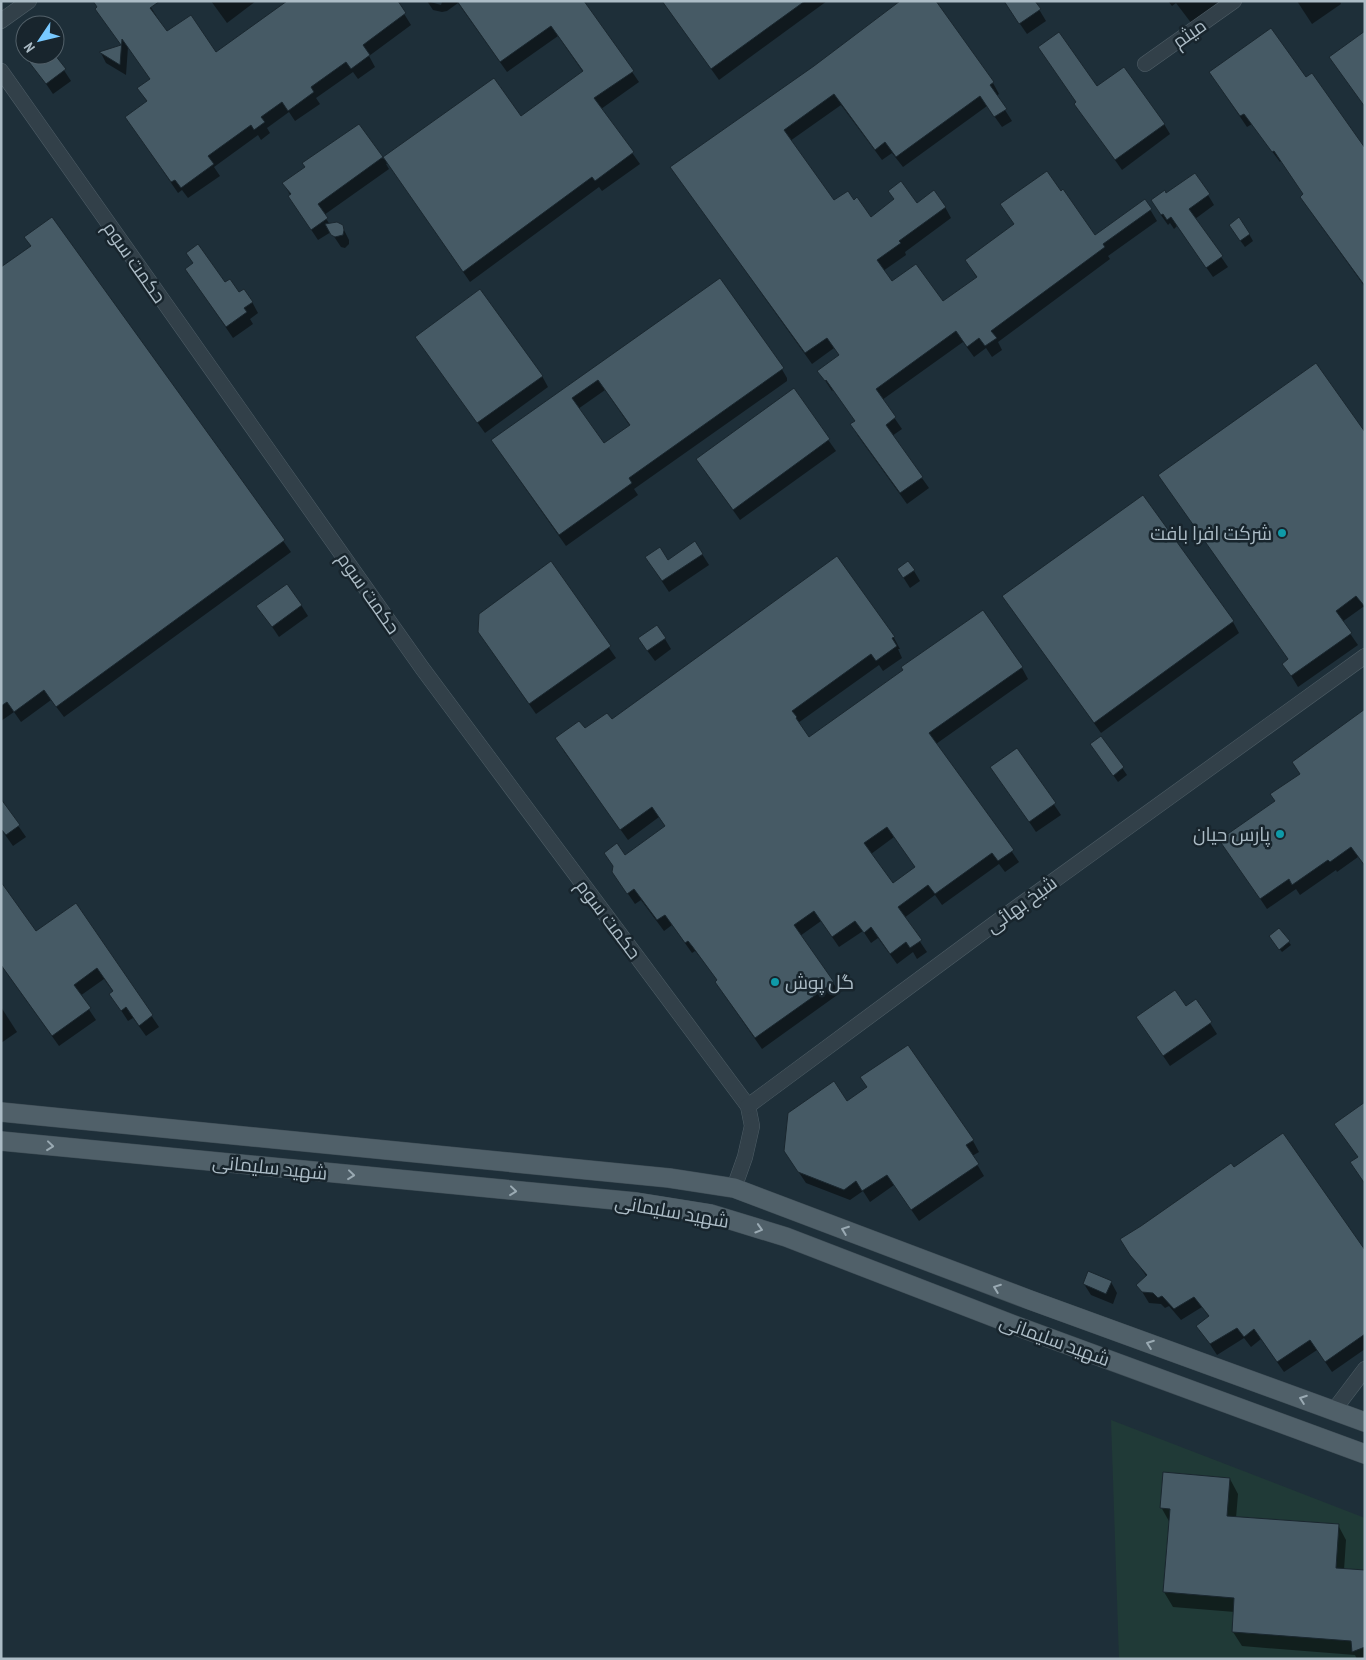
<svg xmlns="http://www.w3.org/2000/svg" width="1366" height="1660" font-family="'PT Sans Narrow',Cairo,sans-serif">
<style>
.green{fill:#203a37}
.shadow{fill:#0007;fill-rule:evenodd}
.building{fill:#465a65;stroke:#1a272f;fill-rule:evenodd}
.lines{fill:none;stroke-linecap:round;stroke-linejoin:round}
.minor-casing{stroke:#4f5e67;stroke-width:16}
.major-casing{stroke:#3e4c55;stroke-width:20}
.minor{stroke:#324049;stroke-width:15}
.major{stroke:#506069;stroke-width:19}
.oneway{stroke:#9aaab3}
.culture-dot{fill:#0f9aa8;stroke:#18252d;stroke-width:2}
.labels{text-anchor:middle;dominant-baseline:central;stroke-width:5;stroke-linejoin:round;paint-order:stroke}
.street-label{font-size:19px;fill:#acbcc6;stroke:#18252d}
.poi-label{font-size:19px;fill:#acbcc6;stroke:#18252d;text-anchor:end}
</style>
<rect width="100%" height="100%" fill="#1e2f39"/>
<polygon class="green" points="1111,1420 1365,1518 1365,1659 1119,1659"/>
<g class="shadow">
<polygon points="147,1 167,33 216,53 396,1 411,25 369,56 375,67 358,79 353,72 316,98 320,104 295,121 289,112 267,128 270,133 261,140 258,135 214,167 220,176 188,198 182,190 178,193 126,117 147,102 139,89 151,80 128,47 126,75 106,63 101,53 122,46 96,9"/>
<polygon points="211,1 256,1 227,23"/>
<polygon points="427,1 441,5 442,2 438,1 583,1 639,82 601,109 640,164 602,191 599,187 470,282 388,163 386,164 389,169 324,215 330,225 343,228 349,240 349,244 345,248 341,247 331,232 318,240 296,207 284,183 306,168 359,125 383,159 494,80 521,118 583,72 558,36 507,72 458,3 447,11 442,12 433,10"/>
<polygon points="662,1 827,1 719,80"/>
<polygon points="1004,1 1034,1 1046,21 1027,34"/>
<polygon points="1168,1 1222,1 1195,28 1176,3 1172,6"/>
<polygon points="1297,1 1340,1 1341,4 1312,24"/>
<polygon points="41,55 54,55 71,81 53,94 31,62"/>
<polygon points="815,67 993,83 999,94 996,96 1012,121 1002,127 987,106 903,167 892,153 882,160 841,105 790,141 834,202 870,218 917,204 945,207 951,218 905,252 906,255 883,271 892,283 942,303 977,278 966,260 1094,236 1145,201 1157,221 1108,256 1110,259 998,342 1002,350 992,357 986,348 974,357 963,342 882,400 902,429 892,436 929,488 907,504 858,436 852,425 856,422 833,390 832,391 819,371 840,356 834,348 812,364 671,167"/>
<polygon points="1217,83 1365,241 1365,287 1308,208 1301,197 1304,195 1281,161 1280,162 1252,124 1247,127"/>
<polygon points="1097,88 1164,124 1170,134 1122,170 1075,104"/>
<polygon points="1208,195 1214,205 1195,219 1228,267 1213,277 1177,226 1174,229 1170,223 1168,225 1158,211"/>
<polygon points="52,219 291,552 64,717 51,700 21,722 14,712 1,721 1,269 31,247 26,237"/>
<polygon points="1234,232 1249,234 1253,241 1245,247"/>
<polygon points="186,269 225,284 252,302 258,313 250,319 253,324 233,338"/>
<path d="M719 280 780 366 787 378V381L634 489 638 495 566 546 499 451ZM605 390 630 426 604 445 578 409Z"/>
<polygon points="416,337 542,376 548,387 485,433"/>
<polygon points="793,390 836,451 740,520 704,470"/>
<polygon points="1365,434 1365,608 1363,607 1342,622 1358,645 1298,687 1284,664 1289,660 1160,476"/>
<polygon points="702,554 709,565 669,592 653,568 668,561"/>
<path d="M837 558 894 638 900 649H898L902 658 883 671 879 665 798 723 809 739 1022 668 1028 679 936 744 1019 862 1005 872 999 864 942 905 935 895 904 918 927 952 917 959 913 952 897 964 878 938 871 943 863 931 839 947 821 921 800 936 840 993 762 1049 723 993 717 982 718 981 700 957 695 951 692 953 672 925 664 931 641 900 635 904 613 872 625 856 666 827 659 817 628 840 563 750 584 730 611 721ZM894 837 916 868 892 885 871 854Z"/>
<polygon points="551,563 616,658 536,714 486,643"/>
<polygon points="898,569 914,571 920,581 910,588"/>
<polygon points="1004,597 1233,622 1239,633 1101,733"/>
<polygon points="301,605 308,616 279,637 258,606"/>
<polygon points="665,639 671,649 655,661 646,649"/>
<polygon points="1365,711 1365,866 1358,857 1337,872 1336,870 1300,895 1296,889 1267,909 1221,840 1276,802 1301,775"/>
<polygon points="1101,737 1127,775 1118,782 1096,751"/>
<polygon points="1017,750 1061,815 1036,832 992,767"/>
<polygon points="1,801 26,837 13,846 1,829"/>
<polygon points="76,905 159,1027 146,1036 133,1018 128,1021 111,995 114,993 104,979 80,996 96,1020 59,1046 1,965 36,933"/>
<polygon points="1279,929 1291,945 1282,952 1272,939"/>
<polygon points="1196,1001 1217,1034 1170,1066 1144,1028 1186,1008"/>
<polygon points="1,1007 17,1032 1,1043"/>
<polygon points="908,1046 973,1141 979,1152 972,1156 984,1176 919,1221 894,1185 870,1202 863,1191 850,1200 806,1183 792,1162 847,1103 868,1088"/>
<polygon points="1234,1169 1365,1252 1365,1349 1332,1372 1317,1350 1284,1372 1261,1339 1251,1347 1244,1338 1217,1355 1198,1326 1210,1318 1202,1307 1181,1320 1169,1306 1165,1308 1161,1304 1149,1303 1138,1285 1147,1277 1128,1250"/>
<polygon points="1111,1282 1117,1293 1113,1304 1091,1295 1084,1284"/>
<polygon points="1230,1479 1238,1494 1236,1518 1338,1525 1346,1540 1344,1570 1365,1571 1365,1659 1357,1659 1355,1655 1242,1646 1233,1632 1235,1612 1173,1607 1164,1592 1170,1523 1161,1507"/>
</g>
<g class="building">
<polygon points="93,1 160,1 150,8 167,31 191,15 216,52 287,1 398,1 406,13 363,45 370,55 351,69 346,62 311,87 314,92 288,111 282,102 261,117 265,122 254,130 251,125 208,156 214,164 181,188 175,180 171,182 125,117 147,101 137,88 150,79 122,39 120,65 99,52 121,45 95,9 97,7"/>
<polygon points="457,1 584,1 634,71 594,98 634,152 595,181 592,177 463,272 383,157 494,78 521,116 583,71 551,26 500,62"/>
<polygon points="662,1 805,1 711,69"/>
<polygon points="900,1 936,1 994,82 990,85 1007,109 994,117 980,96 896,157 885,142 875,150 834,94 784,130 834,200 848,191 854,200 857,197 871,217 894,199 888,191 901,181 917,203 934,190 946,207 899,241 901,243 877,260 892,281 916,264 943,301 977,277 965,260 1014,224 1000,204 1047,171 1061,191 1063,189 1095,235 1145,199 1152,209 1103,244 1105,247 991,331 997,338 985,346 979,338 967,347 956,331 876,389 896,417 886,425 923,477 900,493 850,424 855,421 826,380 825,381 817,371 839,355 827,338 805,353 670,167 814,66"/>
<polygon points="1004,1 1035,1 1041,9 1019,24"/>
<polygon points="1271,28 1306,77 1312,73 1365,148 1365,286 1300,197 1303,194 1274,151 1272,152 1244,114 1240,116 1209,72"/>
<polygon points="1365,31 1365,107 1329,57"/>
<polygon points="1059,32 1097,86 1124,67 1165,124 1115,160 1074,104 1076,102 1038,47"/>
<polygon points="39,55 55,55 66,69 46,84 29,62"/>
<polygon points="359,124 383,157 318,204 328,218 311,230 288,196 291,194 282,183 305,167 302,163"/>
<polygon points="1195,173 1210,194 1189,209 1223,256 1206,268 1171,217 1167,220 1163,214 1161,215 1151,200 1165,190 1166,193"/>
<polygon points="52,217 285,540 56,707 44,690 14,712 7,702 1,706 1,267 31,246 24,237"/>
<polygon points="1239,217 1250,234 1240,241 1229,225"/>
<polygon points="337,222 343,225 344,230 343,235 335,237 331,235 325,224"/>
<polygon points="198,244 225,282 230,279 239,292 244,289 253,302 244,308 247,312 226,327 185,269 193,263 186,253"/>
<path d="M720 278 784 368 629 478 632 483 559 535 491 440ZM598 380 630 425 604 443 572 398Z"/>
<polygon points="480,289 543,376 477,423 415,337"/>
<polygon points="1316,363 1365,432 1365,607 1356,596 1336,611 1352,633 1291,676 1282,664 1288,659 1158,475"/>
<polygon points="794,388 830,439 733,510 696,459"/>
<polygon points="1143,495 1234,621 1094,723 1002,596"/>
<polygon points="695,541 703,554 662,581 645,557 660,547 668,560"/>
<path d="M837 556 895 637 892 638 897 646 876 661 871 654 792 711 797 717 796 718 809 737 903 670 901 667 983 610 1023 667 929 733 1014 850 998 861 992 853 935 894 928 885 898 907 922 940 910 948 906 942 890 954 871 927 864 933 855 921 832 937 814 911 794 925 834 982 755 1038 715 982 717 980 692 946 688 941 685 943 665 915 657 920 634 889 627 894 612 872 613 866 604 853 617 843 625 855 665 826 652 807 620 830 555 738 579 721 585 728 607 713 612 719ZM887 827 915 867 893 883 864 843Z"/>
<polygon points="551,561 611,646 529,704 478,632 479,614"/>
<polygon points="908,561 915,570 903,578 897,569"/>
<polygon points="287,584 302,605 272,627 256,606"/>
<polygon points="657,625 666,638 647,651 638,638"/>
<polygon points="1365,709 1365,866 1351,847 1330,862 1328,860 1292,885 1289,879 1260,899 1219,840 1275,801 1270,794 1300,774 1292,762"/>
<polygon points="1101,736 1124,767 1113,776 1090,744"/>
<polygon points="1017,748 1056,803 1029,822 990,767"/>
<polygon points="1,799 20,825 6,835 1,829"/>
<polygon points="1,882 36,931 76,903 153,1015 139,1026 126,1007 121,1011 109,994 113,991 97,968 74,985 91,1008 52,1036 1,965"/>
<polygon points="1279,928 1290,941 1279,950 1269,936"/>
<polygon points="1175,990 1186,1006 1196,999 1212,1022 1163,1056 1136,1017"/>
<polygon points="908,1045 974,1140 966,1145 979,1164 911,1210 887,1175 862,1191 856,1181 844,1190 798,1172 784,1151 788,1113 834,1081 847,1101 867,1087 860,1077"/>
<polygon points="1365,1102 1365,1184 1350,1162 1358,1157 1334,1124"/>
<polygon points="1283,1133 1365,1250 1365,1334 1325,1362 1310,1340 1277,1362 1254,1329 1244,1337 1237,1328 1210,1344 1196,1326 1209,1316 1194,1297 1174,1309 1162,1296 1158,1298 1153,1293 1142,1292 1136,1285 1147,1275 1130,1255 1120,1239 1141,1226 1231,1163 1234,1167"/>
<polygon points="1088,1271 1112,1281 1106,1294 1083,1284"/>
<polygon points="1163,1472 1230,1478 1227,1516 1339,1524 1336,1568 1365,1570 1365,1647 1352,1652 1351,1641 1232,1632 1234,1598 1163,1592 1170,1509 1160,1508"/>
</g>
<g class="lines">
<g class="minor-casing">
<g id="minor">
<polyline points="1,21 29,1"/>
<polyline points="1145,64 1234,1"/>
<polyline points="1,71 422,668 748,1106 752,1126 745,1157 734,1188"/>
<polyline points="748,1106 1002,918 1365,656"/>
<polyline points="1334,1410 1365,1369"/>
</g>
</g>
<g class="major-casing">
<g id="major">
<polyline points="1,1112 669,1178 734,1188 1030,1300 1365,1422"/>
<polyline points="1,1141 636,1202 711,1214 786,1237 1014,1325 1365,1454"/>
</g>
</g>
<use href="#minor" class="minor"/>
<use href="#major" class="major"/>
</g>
<defs><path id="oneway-chevron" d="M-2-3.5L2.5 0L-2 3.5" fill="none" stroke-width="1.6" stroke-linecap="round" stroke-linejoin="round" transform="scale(1.25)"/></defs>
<g class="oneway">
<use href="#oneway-chevron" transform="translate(50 1146) rotate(6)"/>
<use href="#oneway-chevron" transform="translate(351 1175) rotate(6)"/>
<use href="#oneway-chevron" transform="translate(513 1191) rotate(6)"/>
<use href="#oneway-chevron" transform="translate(759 1229) rotate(17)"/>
<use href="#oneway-chevron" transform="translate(845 1230) rotate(-159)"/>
<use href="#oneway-chevron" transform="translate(997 1288) rotate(-159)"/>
<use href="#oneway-chevron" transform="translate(1150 1344) rotate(-160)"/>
<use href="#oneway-chevron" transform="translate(1303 1399) rotate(-160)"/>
</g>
<g class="culture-dot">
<circle cx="1282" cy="533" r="5"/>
<circle cx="1280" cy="834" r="5"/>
<circle cx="775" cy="982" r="5"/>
</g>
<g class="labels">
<g class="street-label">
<text transform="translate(1189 33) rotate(-35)">میثم</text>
<text transform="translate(135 262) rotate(55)">حکمت سوم</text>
<text transform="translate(369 593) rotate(55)">حکمت سوم</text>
<text transform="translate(1021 904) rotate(-36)">شیخ بهائی</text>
<text transform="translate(609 919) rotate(53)">حکمت سوم</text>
<text transform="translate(270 1167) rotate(6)">شهید سلیمانی</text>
<text transform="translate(672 1211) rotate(10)">شهید سلیمانی</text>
<text transform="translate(1055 1340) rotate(20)">شهید سلیمانی</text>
</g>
<g class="poi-label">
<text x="1272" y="533">شرکت افرا بافت</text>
<text x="1270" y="834">پارس حیان</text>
<text x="785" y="982" text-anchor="start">گل پوش</text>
</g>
</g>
<rect width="1366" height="1660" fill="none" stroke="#acbcc6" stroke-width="5"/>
<g transform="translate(40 40) rotate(235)"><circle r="24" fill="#18252d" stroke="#53616a"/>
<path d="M0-4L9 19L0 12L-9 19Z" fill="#78c9ff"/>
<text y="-8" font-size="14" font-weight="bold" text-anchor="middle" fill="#acbcc6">N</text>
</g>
</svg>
